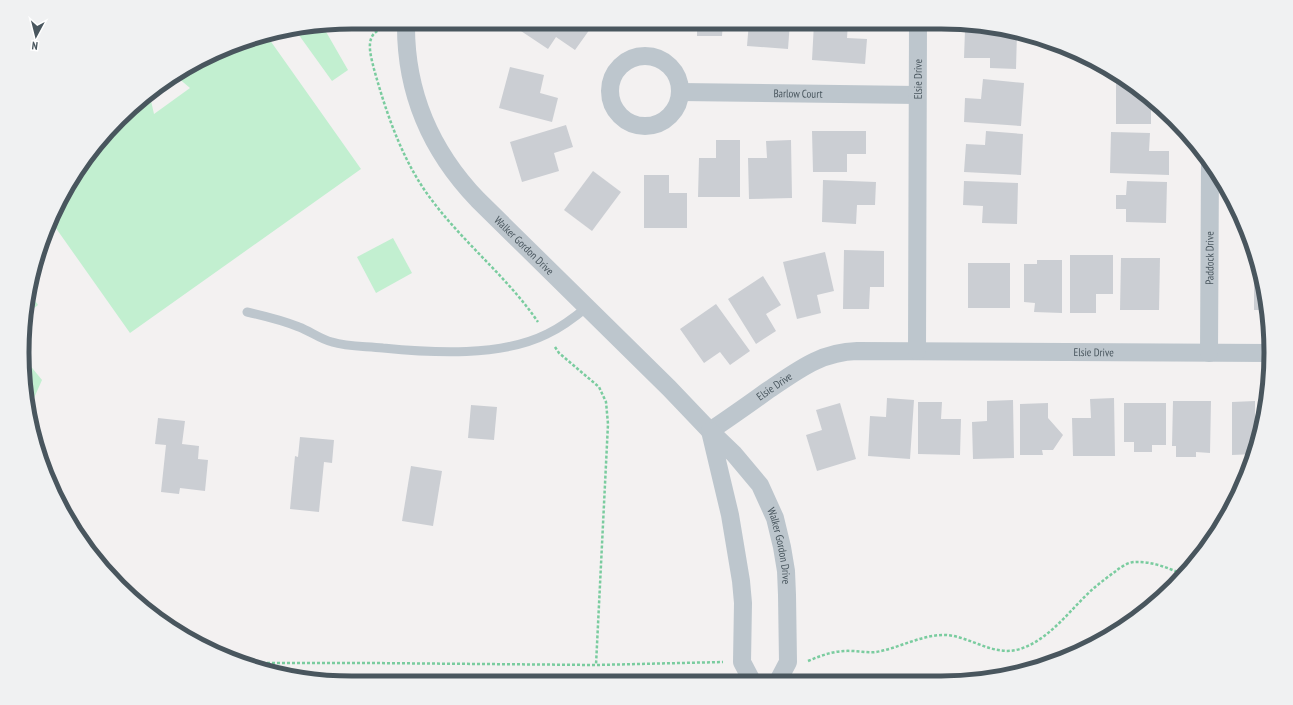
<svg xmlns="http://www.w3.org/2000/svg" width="1293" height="705" font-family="'PT Sans Narrow',sans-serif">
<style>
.green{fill:#c2efd0}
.building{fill:#cbced3}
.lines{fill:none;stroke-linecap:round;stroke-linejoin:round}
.path{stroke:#7acc9f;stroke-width:2.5;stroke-dasharray:3 2;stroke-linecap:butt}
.service{stroke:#bdc6cd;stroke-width:9}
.minor{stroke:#bdc6cd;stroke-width:18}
.labels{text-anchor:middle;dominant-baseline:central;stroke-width:3.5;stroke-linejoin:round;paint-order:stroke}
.street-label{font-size:11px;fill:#49565e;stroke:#fff}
.rim{fill:none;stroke:#49565e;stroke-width:5}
</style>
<rect width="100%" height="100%" fill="#f3f1f1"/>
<g class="green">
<polygon points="329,26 325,30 348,70 332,81 296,31"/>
<polygon points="267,36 361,169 130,333 53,224 78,169 149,92 154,114 190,88 177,77 246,40"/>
<polygon points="393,238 412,273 376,293 357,257"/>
<polygon points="31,295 38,305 29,312"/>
<polygon points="24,358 42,380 30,407 23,374"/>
</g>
<g class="building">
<polygon points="523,22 581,22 590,29 575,50 556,37 548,49 518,29"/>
<polygon points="697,22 723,22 722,36 697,36"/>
<polygon points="749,22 790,22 788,49 747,46"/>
<polygon points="814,23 848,23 847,38 867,39 865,64 812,60"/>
<polygon points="965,30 1017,32 1016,69 990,68 990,58 964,58"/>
<polygon points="510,67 544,75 540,93 558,98 552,122 499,108"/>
<polygon points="983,79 1024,83 1021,126 964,122 965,98 981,99"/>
<polygon points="1116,81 1126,81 1158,104 1151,104 1151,124 1116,124"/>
<polygon points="566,125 573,147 554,153 559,171 522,182 510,142"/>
<polygon points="812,131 866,131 866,154 847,154 847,172 813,172"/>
<polygon points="986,131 1023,134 1021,175 964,172 966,144 985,145"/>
<polygon points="1111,132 1150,133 1149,151 1169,151 1169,175 1110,173"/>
<polygon points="716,140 740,140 740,197 698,197 699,158 716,158"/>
<polygon points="791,140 792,198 749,199 748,158 767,158 766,141"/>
<polygon points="593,171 621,192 592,231 564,210"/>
<polygon points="644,175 669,175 669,193 687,193 687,228 644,228"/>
<polygon points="823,180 876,182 875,205 857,205 856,224 822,222"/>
<polygon points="964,181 1018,183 1017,224 982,223 983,206 963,205"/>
<polygon points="1127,181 1167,182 1166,223 1126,222 1126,209 1116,209 1116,195 1126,195"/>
<polygon points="844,250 884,251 884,287 870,287 869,309 843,309"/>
<polygon points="1254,251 1260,267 1267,310 1254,310"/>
<polygon points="825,252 834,291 817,295 821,313 797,319 783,262"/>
<polygon points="1070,255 1113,255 1113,294 1096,294 1096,313 1070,313"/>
<polygon points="1121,258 1160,258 1159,310 1120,310"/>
<polygon points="1037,260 1062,260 1062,313 1034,312 1035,303 1024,302 1024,264 1037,264"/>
<rect x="968" y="263" width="42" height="45"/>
<polygon points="763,276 781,305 766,314 776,331 756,344 728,299"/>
<polygon points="716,304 750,351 730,365 720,352 704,363 680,329"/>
<polygon points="887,398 914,400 910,459 868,456 870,416 886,417"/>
<polygon points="1114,398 1115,456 1073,456 1072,418 1091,418 1090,399"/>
<polygon points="1013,400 1014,458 973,459 972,422 987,421 987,401"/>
<polygon points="1173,401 1211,401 1210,453 1196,452 1196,457 1176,457 1176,446 1172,446"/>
<polygon points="1255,401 1255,418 1263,418 1255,454 1232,455 1232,402"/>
<polygon points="918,402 942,402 941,419 961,419 960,455 918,454"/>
<polygon points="840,403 856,459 817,471 806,435 822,430 816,410"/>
<polygon points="1048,403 1048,418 1063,435 1053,450 1042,450 1043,455 1020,455 1020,404"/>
<polygon points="1124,403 1166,403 1166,445 1152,445 1152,452 1134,452 1134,442 1124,442"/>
<polygon points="471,405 497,407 494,440 468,438"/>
<polygon points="158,418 185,421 182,444 199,446 198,459 208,460 205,491 180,488 179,494 161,492 166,445 155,444"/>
<polygon points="300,437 334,440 332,463 324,462 319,512 290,509 295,456 298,457"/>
<polygon points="411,466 442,471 433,526 402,521"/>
</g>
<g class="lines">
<g class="path">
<path d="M387 28C363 31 370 53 374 69 387 116 404 165 434 203 466 245 508 278 538 322"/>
<polyline points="555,347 559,353 599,387 606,402 608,424 596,665"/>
<path d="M808 661C822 655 836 650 852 651 860 651 868 653 876 652 900 648 922 634 947 635 971 637 994 657 1020 649 1051 639 1071 608 1094 588 1101 582 1109 576 1116 571 1121 567 1128 562 1135 562 1151 561 1169 568 1184 575"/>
<polyline points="247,663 368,663 596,665 723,662"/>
</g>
<path class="service" d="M247 312C265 316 282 320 299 327 310 331 320 339 332 342 348 347 367 346 383 348 433 353 501 357 547 334 562 327 575 317 587 307"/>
<g class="minor">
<path id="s1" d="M406 22C405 92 430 150 478 200L669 388 710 431C729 418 748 405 767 391 797 371 820 352 857 351L1270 353"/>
<circle cx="645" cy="91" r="35"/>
<path id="s2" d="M680 92 917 95"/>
<path id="s3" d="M917 351 918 23"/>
<path id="s4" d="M1209 353 1210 164"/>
<path id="s5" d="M752 681 742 662 743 603 741 581 730 515 710 431 734 454 760 485 775 518 782 547 786 571 787 595 788 662 778 681"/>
</g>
</g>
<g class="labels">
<g class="street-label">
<text stroke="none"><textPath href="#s3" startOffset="272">Elsie Drive</textPath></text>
<text stroke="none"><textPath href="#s2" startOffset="118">Barlow Court</textPath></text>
<text stroke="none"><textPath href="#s1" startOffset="262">Walker Gordon Drive</textPath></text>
<text stroke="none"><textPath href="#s4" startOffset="95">Paddock Drive</textPath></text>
<text stroke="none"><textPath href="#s1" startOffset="931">Elsie Drive</textPath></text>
<text stroke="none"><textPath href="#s1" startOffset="603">Elsie Drive</textPath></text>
<text stroke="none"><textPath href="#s5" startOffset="394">Walker Gordon Drive</textPath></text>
</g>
</g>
<path d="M0 0H1293V705H0ZM352 29H941A323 323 0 0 1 1264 352V353A323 323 0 0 1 941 676H352A323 323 0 0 1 29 353V352A323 323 0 0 1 352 29Z" fill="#f0f1f2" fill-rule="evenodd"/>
<path class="rim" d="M352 29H941A323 323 0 0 1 1264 352V353A323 323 0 0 1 941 676H352A323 323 0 0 1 29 353V352A323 323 0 0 1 352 29Z"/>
<g transform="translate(36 36) rotate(187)" stroke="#ffffff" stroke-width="3" paint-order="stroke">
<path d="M0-3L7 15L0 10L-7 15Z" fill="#49565e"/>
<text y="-6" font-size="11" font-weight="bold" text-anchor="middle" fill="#49565e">N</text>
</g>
</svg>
